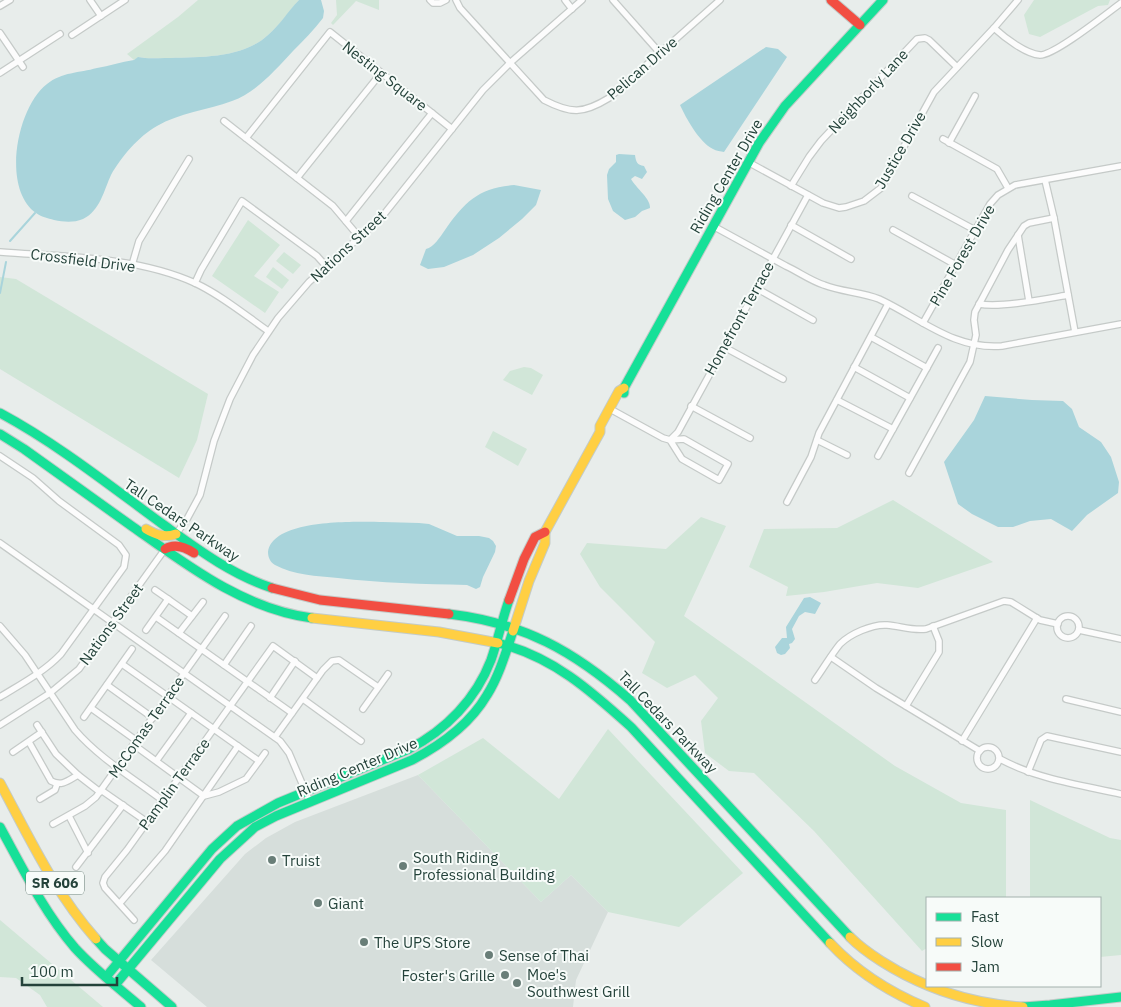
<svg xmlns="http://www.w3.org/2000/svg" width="1121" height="1007" font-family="'IBM Plex Sans',sans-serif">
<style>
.built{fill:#d6dedb}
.green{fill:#d1e6d8}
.water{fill:#a9d4db}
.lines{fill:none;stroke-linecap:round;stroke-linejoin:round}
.stream{stroke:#a9d4db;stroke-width:2}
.street-casing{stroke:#c5cac8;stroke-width:8}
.fast-casing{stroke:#c3cbc8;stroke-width:11}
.slow-casing{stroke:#c3cbc8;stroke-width:11}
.jam-casing{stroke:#c3cbc8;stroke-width:11}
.street{stroke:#fcfcfc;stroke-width:5.5}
.fast{stroke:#16e098;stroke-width:9}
.slow{stroke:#ffcf43;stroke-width:9}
.jam{stroke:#f24e42;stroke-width:9}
.poi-dot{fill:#697e78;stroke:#f7fbf9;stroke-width:2}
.labels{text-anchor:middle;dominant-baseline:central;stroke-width:4;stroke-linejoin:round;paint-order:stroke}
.shield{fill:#f7fbf9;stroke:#637a73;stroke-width:1}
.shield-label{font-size:14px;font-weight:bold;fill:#24423a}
.street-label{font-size:15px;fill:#24423a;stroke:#f7fbf9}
.poi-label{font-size:15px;fill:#24423a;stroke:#f7fbf9;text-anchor:start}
</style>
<rect width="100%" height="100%" fill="#e8edeb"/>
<polygon class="built" points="418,775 541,902 571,875 608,912 576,980 573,1007 207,1007 151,960 245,854 266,838 295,822"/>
<g class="green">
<path d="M198 0H299C289 11 280 25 268 35 242 59 199 57 165 58 156 58 148 59 139 57L134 60 127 54 178 17Z"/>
<polygon points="336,0 379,0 379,10 356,1 333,25 331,23 337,15"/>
<polygon points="1034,0 1110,0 1108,5 1098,6 1040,37 1029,34 1024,15"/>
<polygon points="248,220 280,245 254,276 279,292 265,313 212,276"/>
<polygon points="284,252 301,265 293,274 276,261"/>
<polygon points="273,267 289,280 282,289 266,277"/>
<polygon points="0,277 16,279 208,394 197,440 179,478 0,369"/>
<polygon points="524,367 531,368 543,375 532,395 503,380 510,371"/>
<polygon points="493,431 527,449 518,466 485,447"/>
<polygon points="893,500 993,562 918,588 877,583 824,592 786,596 788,587 749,567 764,529 837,528"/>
<polygon points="701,517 726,526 684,616 895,766 961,803 1006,810 1006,898 927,898 927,948 922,951 814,831 754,773 729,771 705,753 701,721 718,698 695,675 667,688 642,673 655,642 600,587 580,554 587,543 666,549"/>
<polygon points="608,729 743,873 679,927 608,912 571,875 541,902 418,775 483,738 559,799"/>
<polygon points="1030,800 1110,838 1121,840 1121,955 1100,957 1100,898 1030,898"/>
<polygon points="0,920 103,1007 47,1007 40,995 16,978 0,977"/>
</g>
<g class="water">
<path d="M299 0H321L324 11 323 18C314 30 303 41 293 51 275 70 257 92 232 101 207 110 179 113 157 126 139 136 121 157 111 175 104 190 100 211 83 219 73 223 64 222 54 220 48 218 41 217 36 213 1 188 17 107 47 84 62 72 79 73 97 68 109 66 121 62 134 60L138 57C148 59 156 58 165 58 199 57 242 59 268 35 280 25 288 11 299 0Z"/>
<path d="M766 47 778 49 787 57 724 152C721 151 716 151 713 149 699 142 686 118 680 105Z"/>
<path d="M619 154 635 155C636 162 637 165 644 166L647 172 642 179 635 176 631 179C636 188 651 199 650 208L642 211 635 217 625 220 613 211 608 199 607 175 609 169 616 162V155Z"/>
<path d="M514 185 541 190 536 205 522 219 499 238 473 255 444 267 428 269 420 265 426 249C434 247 440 237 445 230 465 201 479 188 514 185Z"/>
<polygon points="985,396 1032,400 1063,401 1072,409 1079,427 1101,442 1111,457 1119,482 1118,493 1087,515 1072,531 1051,519 1030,521 1013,527 998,527 972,514 958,504 944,462 974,420"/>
<path d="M383 522 419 523 429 524 457 536H479L489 538 493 541 496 546 495 552 483 577 480 587 476 589 467 585C424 584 380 583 338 578 317 576 293 575 275 565 270 562 268 557 268 552 273 518 358 522 383 522Z"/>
<polygon points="810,597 821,603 815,614 805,612 799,616 792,629 795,639 792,643 789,644 790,648 785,654 781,655 777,653 775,647 782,638 787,638 786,627 804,598"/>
</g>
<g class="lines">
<g class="stream">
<polyline points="10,241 35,213"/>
<polyline points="0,293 6,262"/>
</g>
<g class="street-casing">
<g id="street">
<polyline points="90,0 101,16"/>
<polyline points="430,0 433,3 440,3 446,0"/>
<path d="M456 0 460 8 544 100C571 114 583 114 609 98L720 0"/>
<polyline points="565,0 572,9"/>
<polyline points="613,0 660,53"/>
<polyline points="0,6 10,0"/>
<path d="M994 28C1005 38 1026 54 1040 55 1055 55 1106 14 1121 3"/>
<polyline points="0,33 23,67"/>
<polyline points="72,35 125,0"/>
<polyline points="0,73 60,34"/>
<polyline points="224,121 333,206 360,238"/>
<polyline points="246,138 330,32 452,129"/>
<polyline points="943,139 997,169 1008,188"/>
<polyline points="949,143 975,96"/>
<polyline points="748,162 823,203 839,208 846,207 864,201 881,188 934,92 994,28 1018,0"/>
<polyline points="297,178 381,73"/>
<polyline points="1045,180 1054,218 1075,332"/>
<polyline points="791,186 809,157 821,141 917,39 925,38 929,40 957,67"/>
<polyline points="912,196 975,230"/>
<polyline points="346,221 432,113"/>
<polyline points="791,225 851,259"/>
<path d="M713 226C737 239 762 253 786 266 799 272 811 281 824 285 842 292 861 292 879 299 920 318 954 350 1002 346L1121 324"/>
<polyline points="893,230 956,265"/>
<polyline points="1018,235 1029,301"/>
<path d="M0 252C64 257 135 256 195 283 221 295 245 315 268 331"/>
<polyline points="132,265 139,241 189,159"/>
<polyline points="195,283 201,270 242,201 317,256 326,266"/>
<polyline points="756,288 813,320"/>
<path d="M979 304C1001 308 1045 299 1068 295"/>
<polyline points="923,323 990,204 998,195 1015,185 1121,166"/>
<polyline points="871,337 927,368"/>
<polyline points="724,347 783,379"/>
<polyline points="854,367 910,398"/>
<polyline points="837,400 893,429"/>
<polyline points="691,406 750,438"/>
<polyline points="612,410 663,438 670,440 684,439 728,464 719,480 682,459 670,440"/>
<polyline points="670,440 678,432 808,195"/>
<polyline points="817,440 847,455"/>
<path d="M0 456 33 478 59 501 119 545 126 555 124 567 61 654C44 672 21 684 0 697"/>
<polyline points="878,456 938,348"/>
<polyline points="909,473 970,362 976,335 974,320 975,312 1008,250 1024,226 1029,223 1054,218"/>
<polyline points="787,502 811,457 819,433 888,304"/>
<polyline points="176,534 187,519 200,495 214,441 230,399 253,355 278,318 309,282 381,218 483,90 511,62 582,0"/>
<polyline points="0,543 280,741 289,753 310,802"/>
<polyline points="168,599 192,616"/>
<circle cx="1068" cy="627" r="11"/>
<polyline points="156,617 292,713"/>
<path d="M0 626 25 655 75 730C99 758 133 778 162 800"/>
<polyline points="146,630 168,599 155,590"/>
<polyline points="1079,630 1121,639"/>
<polyline points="179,633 203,602"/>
<polyline points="831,657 876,688 980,751"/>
<polyline points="122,664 259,761"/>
<polyline points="224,665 251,626"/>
<path d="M815 680C823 669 831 655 840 644 850 634 872 624 887 625 900 626 913 631 926 629L1004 601 1011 602 1040 620 1058 624"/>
<polyline points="107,685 153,718"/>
<polyline points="270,698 295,661"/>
<polyline points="303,699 361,741"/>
<polyline points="1066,699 1121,712"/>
<polyline points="906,706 939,652 939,641 933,626"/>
<polyline points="91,708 137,741"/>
<polyline points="363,709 388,674"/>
<polyline points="84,717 132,649"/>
<polyline points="0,725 50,693 79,669 165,549"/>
<polyline points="37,725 56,754 78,775"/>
<polyline points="275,737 323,670 332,661 339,660 378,687"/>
<polyline points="962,741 1037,618"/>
<path d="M29 742 51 781C62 787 69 780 78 775L100 792"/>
<polyline points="134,745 204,796 219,792 246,779 265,753"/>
<circle cx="988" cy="758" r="11"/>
<polyline points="13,752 42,732"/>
<path d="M1000 759C1037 779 1080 785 1121 794"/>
<polyline points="157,760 191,713"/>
<polyline points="1028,772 1041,740 1047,736 1121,752"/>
<polyline points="101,790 147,822"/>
<polyline points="40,799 55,790 57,784"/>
<polyline points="69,816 88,853"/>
<polyline points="53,824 85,806 96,797 225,616"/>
<polyline points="76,867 123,805"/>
<polyline points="120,903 165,851 238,746"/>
<polyline points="134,920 105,888 103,883 105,877 127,850 273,646 317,678"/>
</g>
</g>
<g class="fast-casing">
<g id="fast">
<polyline points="624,393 624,388 759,143 785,106 883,0"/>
<path d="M0 413C56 443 109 485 161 523 196 548 230 574 272 588"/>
<path d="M0 434 24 449C60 475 97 501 133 527 188 566 244 609 312 618"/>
<path d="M449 614C524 623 574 651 630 700L850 937"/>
<path d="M498 643C553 657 590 690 631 727L830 943"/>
<path d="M0 827C23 869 44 912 75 948 95 970 119 988 141 1007"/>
<polyline points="96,939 105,949 172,1007"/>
<path d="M106 977 212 849 237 826 278 803 409 749C446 730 476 699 491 660 498 640 502 620 509 600"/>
<path d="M115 985 220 859 255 827 276 816 412 760C441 745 470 724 487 695 499 676 506 652 513 631"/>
<polyline points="1023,1007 1050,1005 1121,997"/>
</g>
</g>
<g class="slow-casing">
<g id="slow">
<path d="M146 529C156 535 165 538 176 534"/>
<polyline points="312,618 439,632 498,643"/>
<polyline points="513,631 529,581 545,543 545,532 600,432 600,426 619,391 624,388"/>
<path d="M0 783C29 837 55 893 96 939"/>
<path d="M850 937C859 946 870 954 881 961 925 989 971 1004 1023 1007"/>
<path d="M830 943C857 972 889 992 925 1007"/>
</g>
</g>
<g class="jam-casing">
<g id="jam">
<polyline points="831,0 860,25"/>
<path d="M165 549C175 543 185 547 194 553"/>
<polyline points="272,588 320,600 449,614"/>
<polyline points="509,600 524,559 535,537 545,532"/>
</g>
</g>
<use href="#street" class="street"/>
<use href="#fast" class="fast"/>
<use href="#slow" class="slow"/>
<use href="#jam" class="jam"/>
</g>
<g class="poi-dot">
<circle cx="272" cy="860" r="5"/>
<circle cx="403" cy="866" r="5"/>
<circle cx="318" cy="903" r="5"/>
<circle cx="364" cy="942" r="5"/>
<circle cx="489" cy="955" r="5"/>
<circle cx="505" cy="975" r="5"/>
<circle cx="517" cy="983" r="5"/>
</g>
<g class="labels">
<rect class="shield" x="26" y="871.5" width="58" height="23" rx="4"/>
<g class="shield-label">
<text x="55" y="883">SR 606</text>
</g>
<g class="street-label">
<text transform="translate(642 68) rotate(-41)">Pelican Drive</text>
<text transform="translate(385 76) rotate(38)">Nesting Square</text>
<text transform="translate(868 91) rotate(-47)">Neighborly Lane</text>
<text transform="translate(900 150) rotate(-60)">Justice Drive</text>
<text transform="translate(726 176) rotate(-60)">Riding Center Drive</text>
<text transform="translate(348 246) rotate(-43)">Nations Street</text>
<text transform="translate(962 255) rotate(-60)">Pine Forest Drive</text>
<text transform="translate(83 260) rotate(7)">Crossfield Drive</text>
<text transform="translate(739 318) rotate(-61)">Homefront Terrace</text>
<text transform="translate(182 520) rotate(34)">Tall Cedars Parkway</text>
<text transform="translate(111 624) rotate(-54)">Nations Street</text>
<text transform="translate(668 722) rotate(46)">Tall Cedars Parkway</text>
<text transform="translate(146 727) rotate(-55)">McComas Terrace</text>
<text transform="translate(357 767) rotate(-23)">Riding Center Drive</text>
<text transform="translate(174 784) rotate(-54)">Pamplin Terrace</text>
</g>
<g class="poi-label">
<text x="413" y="857">South Riding<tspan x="413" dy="17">Professional Building</tspan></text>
<text x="282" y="860">Truist</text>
<text x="328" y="903">Giant</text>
<text x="374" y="942">The UPS Store</text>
<text x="499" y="955">Sense of Thai</text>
<text x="527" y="974">Moe's<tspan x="527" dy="17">Southwest Grill</tspan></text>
<text x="495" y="975" text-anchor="end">Foster's Grille</text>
</g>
</g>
<rect x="926" y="897" width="175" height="90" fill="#f7fbf9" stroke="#a3b1ad"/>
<rect x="936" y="913" width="25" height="8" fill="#16e098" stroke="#a3b1ad"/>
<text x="971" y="922" font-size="15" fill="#24423a">Fast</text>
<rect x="936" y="938" width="25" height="8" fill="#ffcf43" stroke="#a3b1ad"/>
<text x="971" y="947" font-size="15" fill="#24423a">Slow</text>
<rect x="936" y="963" width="25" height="8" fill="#f24e42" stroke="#a3b1ad"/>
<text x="971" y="972" font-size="15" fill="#24423a">Jam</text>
<path d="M22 977v8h95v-8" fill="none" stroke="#24423a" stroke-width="2.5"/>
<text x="30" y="977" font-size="15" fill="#24423a" stroke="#f7fbf9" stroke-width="4" paint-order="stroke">100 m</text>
</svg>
